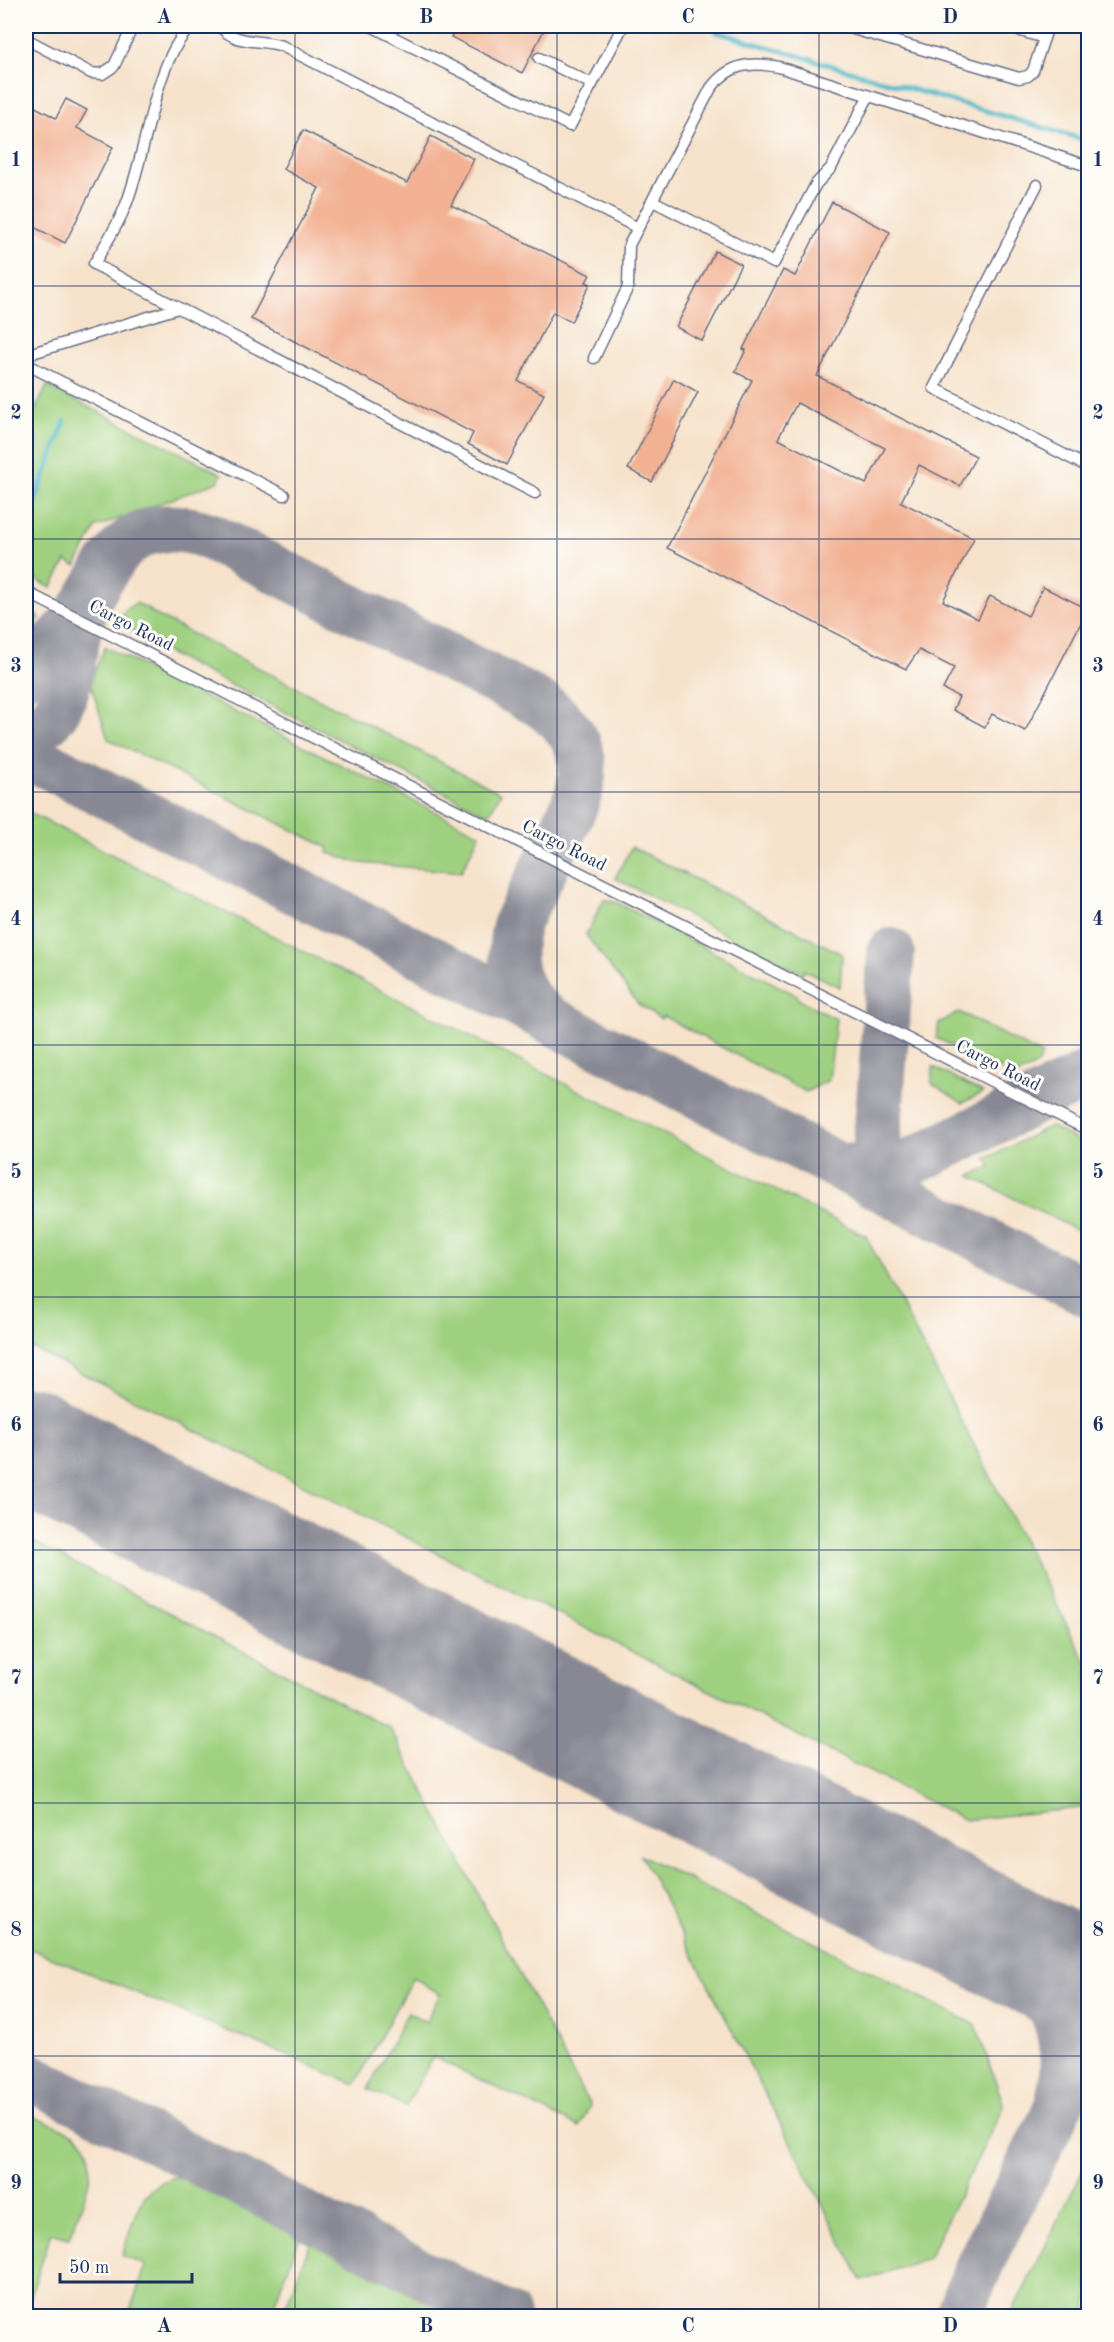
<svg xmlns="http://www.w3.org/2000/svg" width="1114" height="2342" font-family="'Old Standard TT',serif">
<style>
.green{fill:#9ed07f;stroke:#5c806e;stroke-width:1.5}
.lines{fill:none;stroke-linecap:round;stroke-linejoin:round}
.stream{stroke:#47b4c4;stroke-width:5}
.taxiway{stroke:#888894;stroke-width:48}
.runway{stroke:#888894;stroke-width:118}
.building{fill:#f2b193;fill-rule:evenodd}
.service-casing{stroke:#686e84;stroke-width:13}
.service{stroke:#fff;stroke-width:10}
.grid{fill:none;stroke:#1b2f5e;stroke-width:1.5;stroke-opacity:0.55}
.labels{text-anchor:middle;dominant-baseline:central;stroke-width:6;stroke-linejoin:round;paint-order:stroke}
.street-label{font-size:18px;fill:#1b2f5e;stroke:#fdfcf7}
.neatline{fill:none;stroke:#1b2f5e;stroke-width:2}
.grid-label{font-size:20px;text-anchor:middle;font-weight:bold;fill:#1b2f5e}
</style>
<rect width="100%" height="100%" fill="#fdfcf7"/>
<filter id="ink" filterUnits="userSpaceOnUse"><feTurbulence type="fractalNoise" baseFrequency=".0167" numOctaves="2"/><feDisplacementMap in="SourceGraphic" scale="12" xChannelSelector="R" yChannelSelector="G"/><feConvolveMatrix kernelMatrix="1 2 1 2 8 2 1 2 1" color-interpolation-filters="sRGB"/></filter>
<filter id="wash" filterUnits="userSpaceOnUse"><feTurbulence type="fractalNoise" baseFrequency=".008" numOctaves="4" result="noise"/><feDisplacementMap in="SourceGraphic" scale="24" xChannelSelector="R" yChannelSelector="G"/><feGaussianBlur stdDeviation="1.35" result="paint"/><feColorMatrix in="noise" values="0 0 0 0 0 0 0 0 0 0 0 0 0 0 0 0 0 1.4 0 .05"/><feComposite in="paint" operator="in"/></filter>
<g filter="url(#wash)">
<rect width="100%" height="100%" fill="#f6e2cb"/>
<g class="green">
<polygon points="47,386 222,474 218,482 96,527 76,566 66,561 51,588 26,573 26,429"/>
<polygon points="136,603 151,610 150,612 501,793 488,815 166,652 165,647 118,623 125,610"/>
<polygon points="26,610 40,617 26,642"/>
<polygon points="105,647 480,834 461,872 360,863 328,853 329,848 108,739 90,682"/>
<polygon points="26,811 866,1236 1088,1666 1088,1807 965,1820 26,1345"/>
<polygon points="632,847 842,954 840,987 804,970 802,974 615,878"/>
<polygon points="604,899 618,903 798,996 798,999 836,1019 829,1080 806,1092 663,1016 661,1019 638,1004 586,935"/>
<polygon points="959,1012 1042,1055 1036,1066 1015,1076 936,1038 939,1023"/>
<polygon points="933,1067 983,1093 962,1103 932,1083"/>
<polygon points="1050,1126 1088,1146 1088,1236 970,1176 991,1166 986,1159"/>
<polygon points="26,1538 390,1728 590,2106 579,2127 433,2057 406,2106 368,2089 408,2012 426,2022 440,1994 413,1977 355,2084 26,1947"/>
<polygon points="641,1855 976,2025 1004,2106 928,2258 862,2281"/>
<path d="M26 2114C41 2120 59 2125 74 2134 109 2156 79 2210 69 2238L51 2233 26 2311Z"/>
<polygon points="1088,2160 1088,2316 1010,2316"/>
<path d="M180 2176 304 2226 270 2316H128L146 2265 122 2256C134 2221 137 2183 180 2176Z"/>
<polygon points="315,2231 521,2316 282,2316"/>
</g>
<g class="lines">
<g class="stream">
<polyline points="717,32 1088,141"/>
<polyline points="26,526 65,421"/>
</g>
<g class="taxiway">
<path d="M26 673C40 655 59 641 73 622 112 567 122 508 207 535L539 703C603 747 585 787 556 844 544 870 531 895 518 920 506 957 514 992 545 1016"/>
<path d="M26 735C77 715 66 657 83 614"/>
<polyline points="26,754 1088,1293"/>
<polyline points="891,952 877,1142 884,1166 904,1194"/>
<polyline points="845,1167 882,1170 906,1165 1088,1074"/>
<polyline points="26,1458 45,1462 101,1483"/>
<path d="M957 1916C975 1928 995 1939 1011 1953 1053 1988 1072 2043 1060 2096"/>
<polyline points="978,1923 1040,1937 1088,1932"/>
<polyline points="26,2075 507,2316"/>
<polyline points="958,2316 983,2257 1088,2049"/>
</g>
<polyline class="runway" points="26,1445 1088,1983"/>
</g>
<g id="blocks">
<g class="building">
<polygon points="457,26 546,26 522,73 451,37"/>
<polygon points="66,99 87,110 77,128 113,147 65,243 26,223 26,102 56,118"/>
<polygon points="303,130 407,183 431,136 474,159 451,205 590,275 586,282 590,284 571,322 553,312 518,381 544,394 507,465 468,444 473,433 251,319 319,188 283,169"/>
<path d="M832 202 890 232 817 376 976 456 960 486 919 465 901 502 974 538 943 601 978 619 990 596 1028 616 1043 587 1088 609 1025 731 992 714 985 727 953 710 959 697 943 689 954 668 919 650 906 669 667 548 752 380 735 372 746 350 743 349 783 270 795 276ZM797 403 885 448 866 484 778 439Z"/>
<polygon points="715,251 741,264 702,341 676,327"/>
<polygon points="674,379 698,392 652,482 628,469"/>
</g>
</g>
</g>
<g filter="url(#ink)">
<use href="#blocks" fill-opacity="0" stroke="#686e84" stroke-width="1.5"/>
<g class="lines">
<g class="service-casing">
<g id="service">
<path d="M220 26C234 45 262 39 282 46L638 228"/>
<polyline points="371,26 570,126 623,26"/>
<polyline points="843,26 1019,78 1028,76 1033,71 1048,26"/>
<polyline points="1005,26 1044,38"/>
<path d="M185 33C153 70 145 160 125 207 117 227 104 246 94 264L535 493"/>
<polyline points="26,39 91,73 102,74 114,66 133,26"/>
<polyline points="539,58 592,84"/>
<polyline points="1037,185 934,388 1088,467"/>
<polyline points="653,201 774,263 816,184 831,168 868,97"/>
<polyline points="26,355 178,308"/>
<path d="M594 358 628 287 629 245 711 88C729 64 751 61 779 67L1088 166"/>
<polyline points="26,364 284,495"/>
<polyline points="1086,573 1088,569"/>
<polyline points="26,592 1088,1130"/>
</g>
</g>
<use href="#service" class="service"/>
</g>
</g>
<path class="grid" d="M295 26V2316M557 26V2316M819 26V2316M26 286H1088M26 539H1088M26 792H1088M26 1045H1088M26 1297H1088M26 1550H1088M26 1803H1088M26 2056H1088"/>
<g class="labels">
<g class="street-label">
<text transform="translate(131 626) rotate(27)">Cargo Road</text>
<text transform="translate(564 846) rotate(27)">Cargo Road</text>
<text transform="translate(998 1066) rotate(27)">Cargo Road</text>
</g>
</g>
<rect width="1114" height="2342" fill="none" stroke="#fdfcf7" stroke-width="66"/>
<path d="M60 2273v9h132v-9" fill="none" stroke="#1b2f5e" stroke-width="3"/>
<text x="69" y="2273" font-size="18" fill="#1b2f5e" stroke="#fdfcf7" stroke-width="4.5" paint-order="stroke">50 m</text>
<rect x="33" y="33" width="1048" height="2276" class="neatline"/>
<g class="grid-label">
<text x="164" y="23">A</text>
<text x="426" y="23">B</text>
<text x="688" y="23">C</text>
<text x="950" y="23">D</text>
<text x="16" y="166">1</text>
<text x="1098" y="166">1</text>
<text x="16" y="419">2</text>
<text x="1098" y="419">2</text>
<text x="16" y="672">3</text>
<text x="1098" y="672">3</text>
<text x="16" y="925">4</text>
<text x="1098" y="925">4</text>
<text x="16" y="1178">5</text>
<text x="1098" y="1178">5</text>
<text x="16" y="1431">6</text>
<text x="1098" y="1431">6</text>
<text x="16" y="1684">7</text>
<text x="1098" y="1684">7</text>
<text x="16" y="1936">8</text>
<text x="1098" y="1936">8</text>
<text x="16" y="2189">9</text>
<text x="1098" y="2189">9</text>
<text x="164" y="2332">A</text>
<text x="426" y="2332">B</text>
<text x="688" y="2332">C</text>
<text x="950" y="2332">D</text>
</g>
</svg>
